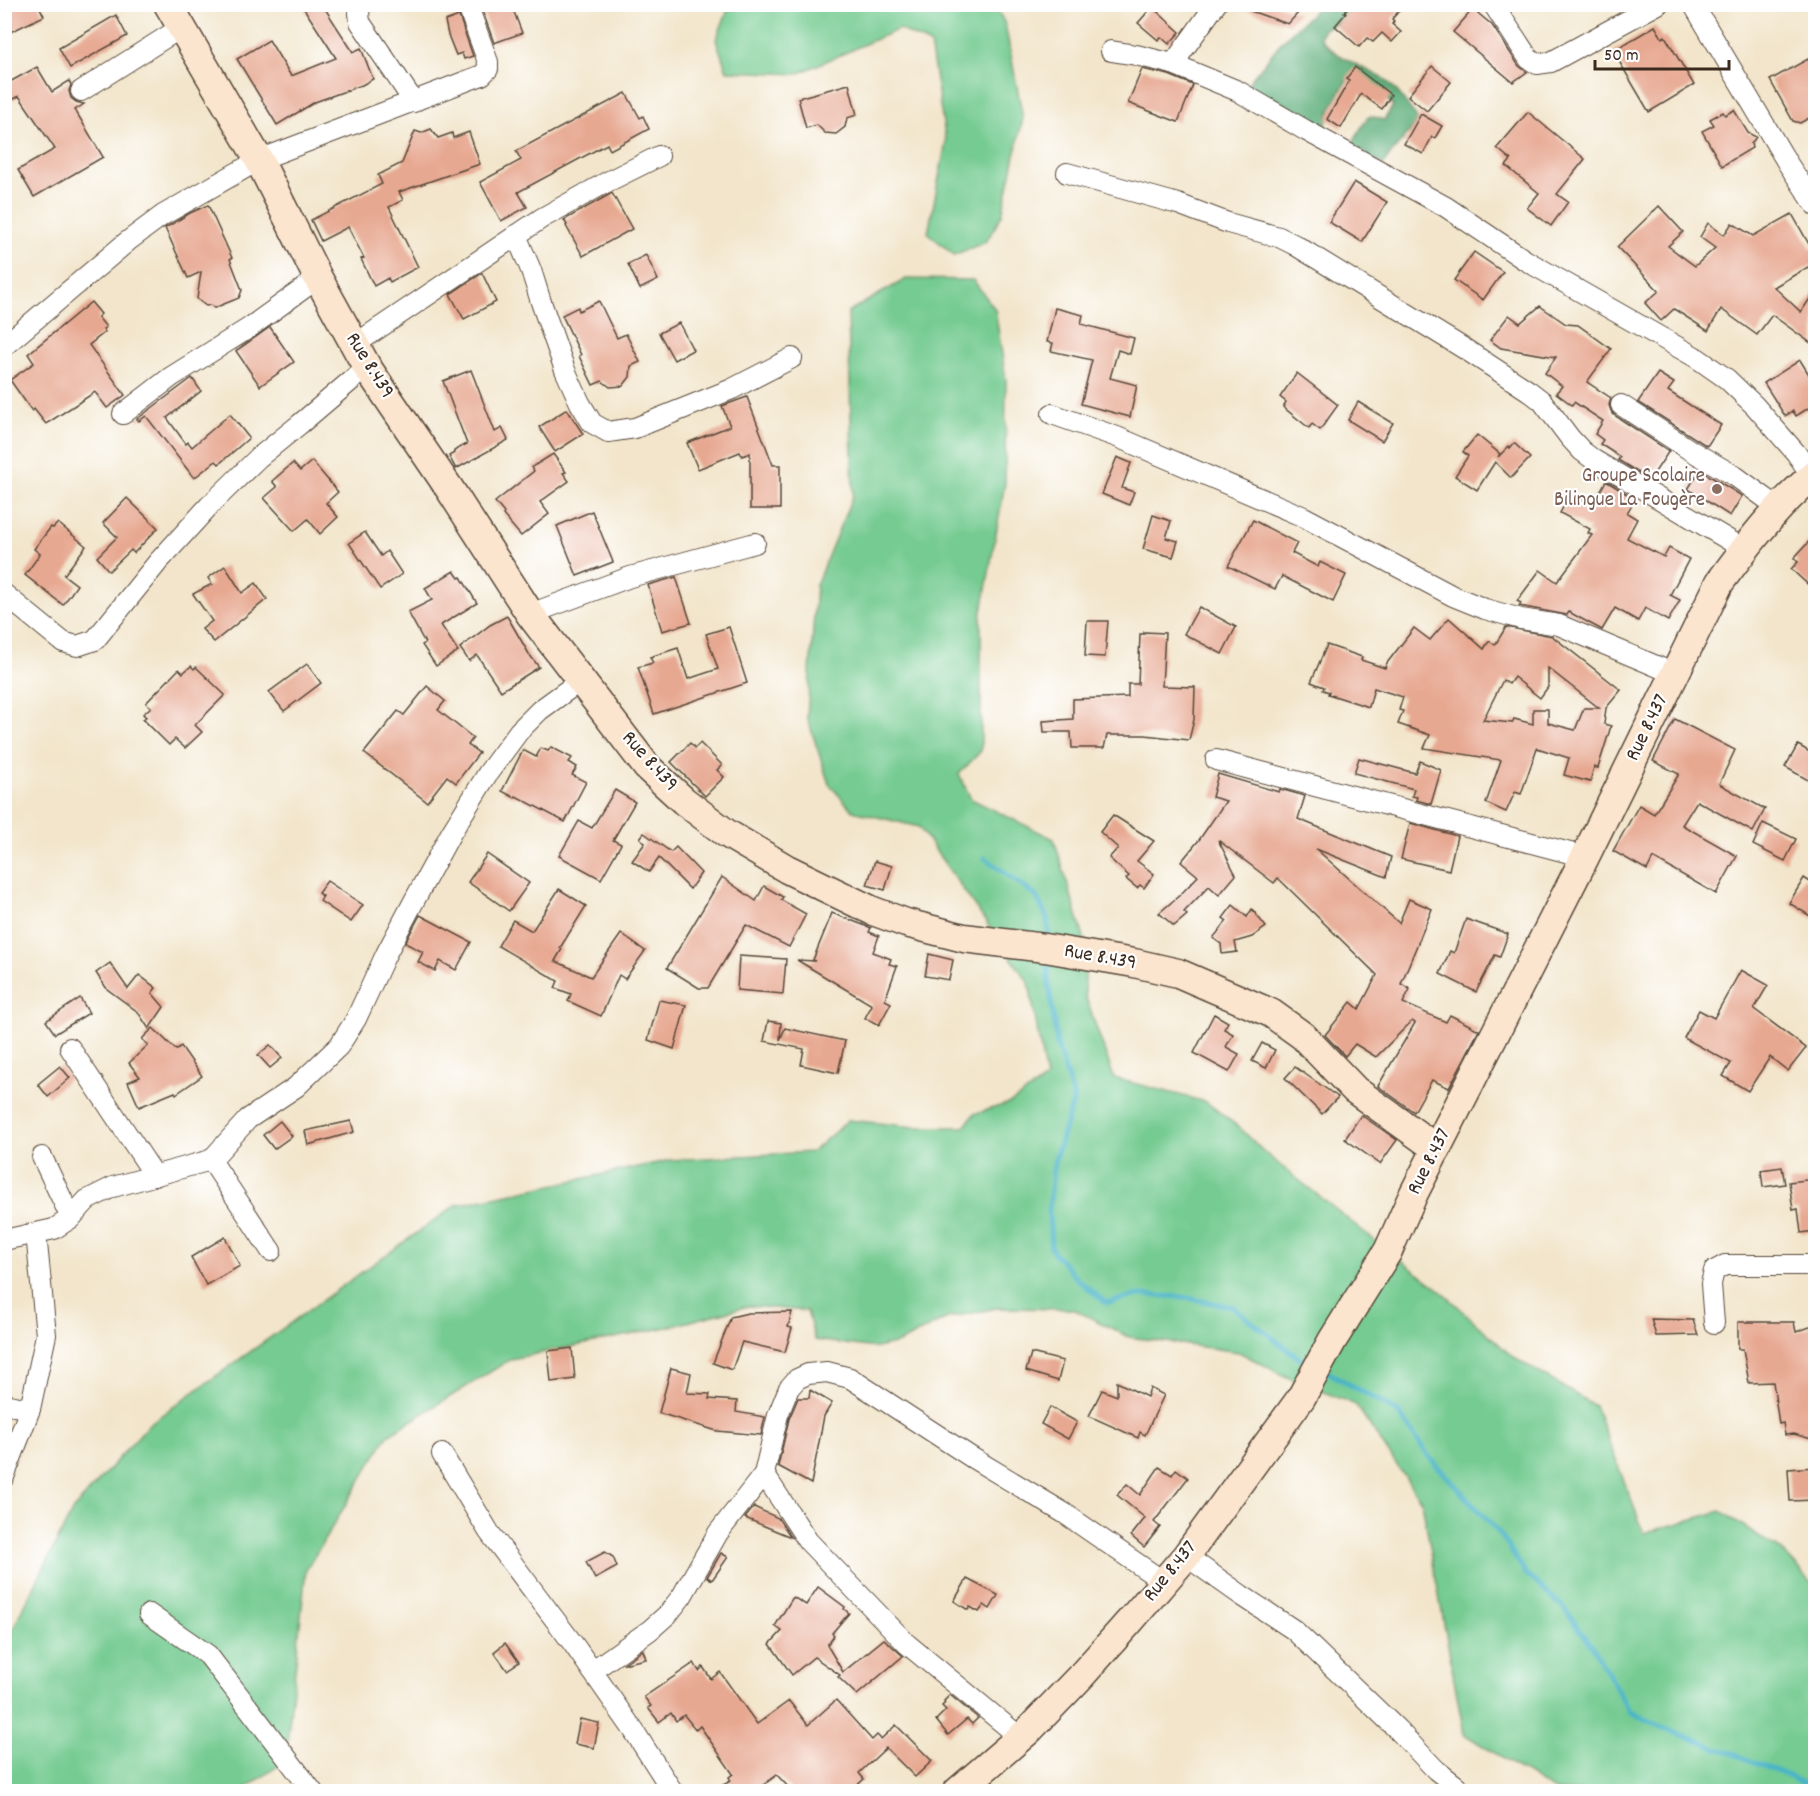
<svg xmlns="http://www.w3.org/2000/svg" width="1820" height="1796" font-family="Dekko,sans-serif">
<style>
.green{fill:#74cb91;stroke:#587a58;stroke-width:1.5}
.forest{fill:#5faf7b;stroke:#4d6c4c;stroke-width:1.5}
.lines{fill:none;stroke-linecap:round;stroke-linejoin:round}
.stream{stroke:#4ab4c8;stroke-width:5}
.building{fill:#e7a891;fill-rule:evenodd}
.street-casing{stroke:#564638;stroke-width:22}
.secondary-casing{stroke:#564638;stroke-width:31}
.street{stroke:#fff;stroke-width:20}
.secondary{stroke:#fbe5cf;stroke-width:28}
.education-dot{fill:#8d6e63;stroke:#fff;stroke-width:2}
.labels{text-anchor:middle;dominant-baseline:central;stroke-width:4.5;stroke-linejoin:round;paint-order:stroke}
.street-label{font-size:21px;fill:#3b2a1e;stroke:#fff}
.education-label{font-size:21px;fill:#785e54;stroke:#fff;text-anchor:end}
</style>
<rect width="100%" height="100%" fill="#fff"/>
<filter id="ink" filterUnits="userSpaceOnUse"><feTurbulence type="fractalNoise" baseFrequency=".0167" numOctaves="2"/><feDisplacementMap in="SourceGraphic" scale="12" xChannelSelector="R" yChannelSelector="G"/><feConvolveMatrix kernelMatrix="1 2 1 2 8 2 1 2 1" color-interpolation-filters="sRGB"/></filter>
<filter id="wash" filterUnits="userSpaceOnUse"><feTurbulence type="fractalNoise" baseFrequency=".008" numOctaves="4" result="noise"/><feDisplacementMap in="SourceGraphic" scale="24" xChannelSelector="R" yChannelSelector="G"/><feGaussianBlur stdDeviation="1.35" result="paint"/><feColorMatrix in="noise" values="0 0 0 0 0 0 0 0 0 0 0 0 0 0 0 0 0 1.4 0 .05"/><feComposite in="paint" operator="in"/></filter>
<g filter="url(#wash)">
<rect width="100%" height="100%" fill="#f2e5cb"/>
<g class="green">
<polygon points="736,4 995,5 1005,24 1023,118 1002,215 986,242 954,255 928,233 946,142 930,44 899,29 797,74 727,71 716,40 728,10"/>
<polygon points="906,279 973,280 995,309 1006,380 1005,483 981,617 981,751 959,774 971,799 1054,839 1085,941 1085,995 1114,1078 1206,1102 1240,1128 1265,1153 1388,1251 1438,1288 1513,1357 1595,1406 1644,1533 1721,1511 1782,1551 1815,1586 1815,1791 1554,1791 1464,1734 1422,1502 1356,1405 1287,1377 1239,1352 1129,1337 1073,1309 997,1308 947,1318 899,1343 876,1348 815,1340 807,1311 749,1306 668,1327 511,1359 388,1435 306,1570 285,1761 242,1791 5,1792 5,1644 73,1510 149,1424 456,1205 671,1160 812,1152 848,1120 916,1127 964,1127 974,1114 1010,1103 1046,1079 1029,983 919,827 853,811 829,784 807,717 816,585 853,495 848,312"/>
</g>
<path class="forest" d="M1321 5H1357L1341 21 1324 29 1320 37C1335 59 1365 66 1386 81 1397 88 1407 105 1416 116L1417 121C1407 137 1393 149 1383 165L1351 145 1367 118 1371 116 1384 120 1393 106 1380 91 1350 75C1343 87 1336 98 1330 111 1327 117 1328 124 1323 129L1249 88V82L1283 40Z"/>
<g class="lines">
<g class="stream">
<polyline points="985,858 1036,896 1047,918 1049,939"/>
<polyline points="1049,957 1048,978 1057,1044 1074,1099 1054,1162 1049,1209 1051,1249 1077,1279 1106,1303 1139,1295 1183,1297 1233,1307 1296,1356 1310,1363"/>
<polyline points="1326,1371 1398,1412 1429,1457 1501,1535 1525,1573 1563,1607 1593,1647 1629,1711 1663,1728 1773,1769 1816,1790"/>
</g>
</g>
<g id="blocks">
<g class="building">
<polygon points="4,4 38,4 44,16 4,35"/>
<polygon points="301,4 322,4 353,52 361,48 373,79 362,85 315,102 277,125 237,59 269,40 291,76 336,58"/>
<polygon points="480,4 511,4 522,33 494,43"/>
<polygon points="1239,4 1275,4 1298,13 1288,24 1239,7"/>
<polygon points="1351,4 1405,4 1392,19 1394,21 1392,24 1401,32 1392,42 1382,33 1373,42 1367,38 1359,47 1335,26 1346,13 1344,12"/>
<polygon points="1152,7 1180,32 1169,44 1161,37 1158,40 1138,23"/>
<polygon points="1473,9 1492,25 1519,66 1527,72 1513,82 1453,32"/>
<polygon points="116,15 127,36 70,68 59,48"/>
<polygon points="459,16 473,56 464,59 462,53 456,55 448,35 445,21"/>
<polygon points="1655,26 1662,38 1665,36 1694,85 1649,112 1613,51"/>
<polygon points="1808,59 1815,74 1815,108 1813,116 1800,123 1793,121 1770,80"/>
<polygon points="1432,66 1451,82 1427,111 1408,96"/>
<polygon points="37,67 52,92 69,81 71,85 69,91 71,98 76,102 84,104 75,110 103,157 34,197 18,170 55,149 19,96 4,105 4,85"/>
<polygon points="1355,67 1391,95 1382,109 1361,94 1341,128 1327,119 1349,81 1346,79"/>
<polygon points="1142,69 1169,75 1193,85 1178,122 1128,103"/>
<polygon points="849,84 857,115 847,118 845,127 836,134 825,133 817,125 806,128 798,98"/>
<polygon points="626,93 640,118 643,116 649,129 610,150 607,144 518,192 527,207 501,221 480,182 521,160 516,151"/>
<polygon points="1734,110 1748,133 1756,137 1751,144 1752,148 1722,166 1702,131 1714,125 1710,119 1723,112 1725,115"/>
<polygon points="1528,112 1585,159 1557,194 1568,202 1551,226 1527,208 1539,193 1506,166 1511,160 1497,148"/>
<polygon points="1421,114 1442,126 1435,138 1432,137 1423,154 1404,144"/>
<polygon points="431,129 438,138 452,133 453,138 469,132 480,164 399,192 403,200 389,207 418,267 390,282 388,278 374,286 361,259 364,258 348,227 321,241 311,220 382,184 378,175 402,163 415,131 421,133"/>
<polygon points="1354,182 1387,202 1362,242 1329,222"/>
<polygon points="612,193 632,229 583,256 566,226 567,225 564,220"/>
<polygon points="208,205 232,258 230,259 242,290 239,298 214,308 211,305 206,306 197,299 201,272 188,278 165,228 190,213"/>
<polygon points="1659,206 1683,232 1668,246 1695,266 1715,248 1700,237 1708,223 1724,235 1732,223 1753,236 1792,214 1815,255 1815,263 1774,287 1801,312 1815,291 1815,346 1772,315 1757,335 1721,309 1708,331 1674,309 1661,321 1645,303 1659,291 1617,247"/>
<polygon points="1474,252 1503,272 1483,300 1454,280"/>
<polygon points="646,255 658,280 640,289 628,264"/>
<polygon points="482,273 496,302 464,319 450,294"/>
<polygon points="599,301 617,338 626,334 640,362 631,366 630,377 623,386 610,387 602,381 593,385 579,356 581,355 562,315 578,307 579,311"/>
<polygon points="91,302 101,314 98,317 106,327 103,329 105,332 89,345 125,395 107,408 95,392 46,424 34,409 32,411 10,380 34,363 28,354"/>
<polygon points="1540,306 1566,324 1578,325 1611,349 1587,382 1611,398 1609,405 1611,411 1614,415 1669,451 1651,478 1648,476 1647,478 1618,460 1620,457 1600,444 1603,440 1595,434 1603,421 1574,402 1572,405 1556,393 1562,386 1545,373 1556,357 1501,348 1490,340 1509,315 1520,323"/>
<polygon points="1055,308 1083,315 1081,324 1134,338 1130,354 1118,350 1110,378 1137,385 1130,417 1081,404 1092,360 1051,351 1053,343 1047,342"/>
<polygon points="679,323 693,350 674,360 659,333"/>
<polygon points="270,327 294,362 260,386 236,351"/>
<polygon points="1800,360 1815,384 1815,404 1796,416 1793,411 1785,416 1764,383"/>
<polygon points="471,370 495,432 502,428 508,440 456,469 449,456 454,453 454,451 467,444 443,381"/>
<polygon points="1297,373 1338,405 1320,430 1312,424 1309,428 1283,407 1286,402 1280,397"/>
<polygon points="1658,373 1674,383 1668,391 1721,425 1707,446 1638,402"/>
<polygon points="192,378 201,391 167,418 186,444 188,442 192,447 230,414 249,438 219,464 216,461 194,478 146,416 139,421 137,419"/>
<polygon points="747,397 773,465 780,465 780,509 750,509 750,453 742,456 740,452 698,469 687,443 730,426 722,406"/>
<polygon points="1358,402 1393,423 1382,441 1348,420"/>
<polygon points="567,409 583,434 555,452 539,427"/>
<polygon points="1477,435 1500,454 1498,457 1509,446 1510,448 1514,443 1530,458 1511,478 1495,462 1477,490 1455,476 1468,456 1463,452"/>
<polygon points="553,454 566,472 563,473 569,481 540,502 549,514 521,536 503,515 504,513 495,502 534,471 532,467"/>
<polygon points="1117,457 1131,463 1122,488 1134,492 1129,505 1102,494"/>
<polygon points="312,461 338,492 326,503 338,517 320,534 308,519 294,531 264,498 277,487 272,481 293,463 300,471"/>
<polygon points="1700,470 1742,496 1730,516 1688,489"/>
<polygon points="1606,481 1635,499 1627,513 1637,519 1627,538 1664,557 1669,548 1689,559 1670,595 1680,600 1668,621 1645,608 1638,621 1615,608 1602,630 1569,612 1567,615 1519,606 1521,603 1517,601 1540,570 1557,582 1592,535 1588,533 1590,529 1560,513 1571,493 1587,502 1589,499 1594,502"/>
<polygon points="127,498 158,528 134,553 131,550 109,571 97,557 117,537 103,523"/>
<polygon points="592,511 613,562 577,576 557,526"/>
<polygon points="1153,515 1171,521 1166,538 1178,541 1173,557 1143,549"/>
<polygon points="1253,520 1297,543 1292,553 1318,567 1320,562 1346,575 1333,602 1282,576 1275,589 1228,566"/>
<polygon points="58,523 86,546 64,575 77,585 63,605 25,575 40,554 34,549 51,527 53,528"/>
<polygon points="365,532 381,556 387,551 402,574 380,589 349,543"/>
<polygon points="1815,535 1815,591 1791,569 1798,562 1794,558"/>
<polygon points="225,566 242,593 256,583 267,599 214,642 202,629 212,621 193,594 212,584 208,578"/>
<polygon points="454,571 459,578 461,577 477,603 441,625 458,651 436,666 422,645 425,643 408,612 432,600 425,588"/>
<polygon points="676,577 691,623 662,631 648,585"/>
<polygon points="1199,607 1236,627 1222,654 1184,634"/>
<polygon points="507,616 529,654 539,667 501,691 477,655 469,661 460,648 490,625"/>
<path d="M1449 618 1484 649 1489 641 1495 645 1506 627 1552 636 1621 690 1606 708 1604 724 1611 726 1598 768 1594 767 1590 782 1564 775 1569 758 1537 748 1521 794 1515 792 1506 812 1486 803 1501 760 1424 748 1430 735 1398 724 1403 711 1399 710 1403 697 1374 688 1369 707 1328 694 1329 692 1323 690 1324 687 1311 682 1327 645 1362 657 1361 660 1385 668 1387 663 1414 628 1430 640ZM1548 668 1599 708H1584L1575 730 1548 723V709H1533V724L1514 719 1512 723 1483 720 1503 680 1509 684 1514 677 1540 698 1548 687Z"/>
<polygon points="1087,621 1108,621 1105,657 1085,656"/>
<polygon points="729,627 747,683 654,714 638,667 653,663 650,657 678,648 688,679 718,669 706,634"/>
<polygon points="1144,632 1165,633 1162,686 1195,687 1194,720 1189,740 1145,735 1107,735 1104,748 1072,748 1071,732 1044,732 1043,721 1073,719 1073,699 1128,697 1128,684 1138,684 1140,634 1144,634"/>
<polygon points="307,664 321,683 284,711 269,692"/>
<polygon points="191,666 194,669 196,667 225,695 195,725 202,732 185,748 175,739 169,745 143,719 146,717 143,714 151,707 146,703 179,669 183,673"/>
<polygon points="427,686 445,701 438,710 473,738 468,745 479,753 456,783 447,776 427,802 364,753 398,711 404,715"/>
<polygon points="1675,719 1735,750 1719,784 1765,809 1753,832 1697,801 1682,825 1737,856 1716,894 1653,858 1647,870 1613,851 1639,805 1654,814 1679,774 1653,761"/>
<polygon points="690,743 695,748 700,743 722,765 717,770 724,777 705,796 671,762"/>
<polygon points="1798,745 1815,755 1815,784 1785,767"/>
<polygon points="551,747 572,758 569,762 577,767 572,775 586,782 565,822 516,796 515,798 502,791 523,750 536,757 541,748 548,751"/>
<polygon points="1359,758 1415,773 1420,761 1441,770 1431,804 1416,800 1417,797 1412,796 1414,789 1354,773"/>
<polygon points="1218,774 1279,792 1280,789 1305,796 1298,819 1391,857 1386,877 1316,849 1399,923 1409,899 1432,909 1401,984 1410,989 1403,1003 1446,1022 1450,1015 1479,1030 1449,1088 1432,1080 1414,1112 1378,1086 1415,1023 1412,1021 1376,1057 1355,1044 1345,1056 1325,1035 1351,1002 1359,1009 1377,975 1278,878 1274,883 1218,840 1236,875 1219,895 1209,886 1184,912 1187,915 1174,926 1159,913 1181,894 1198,876 1181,862 1199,840 1226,801 1212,797"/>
<polygon points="615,790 635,802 613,840 621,844 601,879 559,856 579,821 592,828"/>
<polygon points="1113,815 1154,841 1137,861 1154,874 1144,888 1140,885 1137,888 1126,879 1129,876 1109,858 1118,848 1100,832"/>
<polygon points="1410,823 1457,836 1449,870 1401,859"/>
<polygon points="1763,823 1796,839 1785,861 1753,845"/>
<polygon points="644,833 671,852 676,847 701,873 690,889 659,858 649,872 632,861 645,843 640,838"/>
<polygon points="487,854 529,883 509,911 468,882"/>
<polygon points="875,861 892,866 885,890 867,885"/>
<polygon points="722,877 756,901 764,886 783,897 781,900 806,914 789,947 746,925 708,988 699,988 667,968"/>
<polygon points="1804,878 1815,885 1815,919 1789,903"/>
<polygon points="327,881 363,905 351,922 320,901 323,896 318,893"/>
<polygon points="559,889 586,906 560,948 562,949 555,961 591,977 621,934 645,951 625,979 619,975 601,1016 568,1001 571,994 555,988 558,981 498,946 513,920 532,931"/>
<polygon points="1233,905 1247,917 1252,909 1266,927 1252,937 1235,942 1237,952 1222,954 1221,944 1213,938 1227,921 1223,918"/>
<polygon points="832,913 871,928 869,932 879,936 873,952 891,959 889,964 897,966 885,1000 891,1003 879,1025 865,1018 872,1005 797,960 815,961 813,960"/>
<polygon points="420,915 471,942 456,970 440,961 435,971 418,962 423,952 405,943"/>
<polygon points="1466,919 1508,934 1500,957 1495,955 1476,992 1440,974 1450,951 1454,953"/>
<polygon points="929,954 953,960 949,980 925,976"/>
<polygon points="739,956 786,959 783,994 737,990"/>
<polygon points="110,963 128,989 139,975 156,988 152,993 164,1007 149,1029 138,1012 107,989 96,973"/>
<polygon points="1741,970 1768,985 1754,1009 1806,1048 1788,1071 1770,1057 1748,1091 1723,1076 1731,1063 1684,1038 1699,1010 1714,1018"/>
<polygon points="80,998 89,1013 55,1034 46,1021"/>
<polygon points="659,1000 686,1005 674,1049 648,1040"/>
<polygon points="1214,1014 1228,1022 1224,1029 1233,1034 1226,1047 1239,1054 1229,1072 1194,1053"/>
<polygon points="768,1021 781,1023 780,1040 785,1028 845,1041 838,1073 801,1065 804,1049 764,1041"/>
<polygon points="153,1028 176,1050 181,1046 202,1076 176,1094 175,1092 139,1107 128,1082 140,1077 129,1063 148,1045 142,1039"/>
<polygon points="1262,1043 1275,1050 1266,1068 1252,1061"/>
<polygon points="270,1045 282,1058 270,1068 258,1055"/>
<polygon points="60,1066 70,1078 48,1097 38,1084"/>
<polygon points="1295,1067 1338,1097 1322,1114 1285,1078"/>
<polygon points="1361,1115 1397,1140 1380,1164 1345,1139"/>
<polygon points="280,1121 292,1136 274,1149 263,1135"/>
<polygon points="351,1121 354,1132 308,1145 305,1131"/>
<polygon points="1782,1167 1785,1184 1763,1187 1761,1170"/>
<polygon points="1815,1179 1815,1231 1801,1233 1798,1209 1793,1210 1789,1182"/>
<polygon points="225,1237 240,1266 206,1285 191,1257"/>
<polygon points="792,1312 788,1327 792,1328 785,1352 742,1342 732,1370 713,1363 731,1317 748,1313"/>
<polygon points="1651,1319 1693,1320 1698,1335 1656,1336"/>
<polygon points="1738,1322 1794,1322 1796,1332 1815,1325 1815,1440 1794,1434 1785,1435 1783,1423 1779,1424 1773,1382 1749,1383 1743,1349 1738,1349"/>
<polygon points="572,1348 575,1379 551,1382 548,1351"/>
<polygon points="1031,1353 1063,1361 1058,1381 1026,1371"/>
<polygon points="671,1368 691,1373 687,1393 710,1394 709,1399 737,1401 736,1412 765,1417 761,1435 717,1431 659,1413"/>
<polygon points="1117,1382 1147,1397 1150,1388 1164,1395 1145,1435 1140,1432 1138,1438 1089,1416 1102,1390 1117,1396"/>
<polygon points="810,1390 832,1403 824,1416 811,1484 778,1466 789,1419 798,1398 809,1398"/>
<polygon points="1050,1407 1077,1422 1068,1439 1041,1424"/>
<polygon points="1159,1467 1172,1475 1176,1469 1188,1478 1154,1522 1160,1527 1144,1547 1131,1536 1145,1518 1117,1495 1127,1484 1140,1495"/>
<polygon points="1815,1467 1815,1500 1790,1501 1788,1469"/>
<polygon points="754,1507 778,1518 791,1537 745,1518"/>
<polygon points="605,1552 613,1557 617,1567 595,1579 586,1562"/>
<polygon points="721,1553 728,1557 712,1580 707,1577"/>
<polygon points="967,1579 998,1595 990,1609 984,1605 979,1612 970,1607 968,1610 954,1601"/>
<polygon points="818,1587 845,1607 844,1609 849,1613 832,1633 834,1635 827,1645 843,1672 884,1639 903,1656 857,1695 838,1677 840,1675 814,1657 792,1675 770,1644 782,1631 775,1626 793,1597 806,1605"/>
<polygon points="505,1643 519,1662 507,1670 494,1652"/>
<polygon points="643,1650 646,1659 623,1664"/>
<polygon points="694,1663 699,1671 703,1667 711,1679 720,1672 757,1724 789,1701 808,1725 836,1700 872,1740 877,1735 881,1739 896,1725 932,1761 915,1777 886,1748 859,1773 864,1779 851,1791 792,1791 777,1775 755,1791 711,1791 731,1781 729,1777 733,1774 700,1726 696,1730 684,1715 676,1721 671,1713 659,1722 648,1708 651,1706 644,1697"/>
<polygon points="950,1695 978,1718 972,1724 967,1719 948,1735 936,1720 946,1710 942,1706 945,1703 944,1701"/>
<polygon points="580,1719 599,1723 594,1748 575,1744"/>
</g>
</g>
</g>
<g filter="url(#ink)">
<use href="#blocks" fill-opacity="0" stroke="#564638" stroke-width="1.5"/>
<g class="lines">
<g class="street-casing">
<g id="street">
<polyline points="361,4 359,13 360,22 414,102"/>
<polyline points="1493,4 1529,59 1537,64 1551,62 1658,4"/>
<polyline points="1693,4 1788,164 1816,206"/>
<polyline points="1111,51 1136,55 1173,64 1238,91 1305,130 1446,207 1525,260 1697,358 1727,379 1755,406 1796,453 1812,476"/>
<polyline points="1173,64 1216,4"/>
<polyline points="81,91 182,27"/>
<polyline points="1067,173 1178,204 1228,223 1279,237 1295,245 1468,351 1529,391 1542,401 1570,438 1582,451 1594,460 1744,549"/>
<polyline points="516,235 531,270 541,302 565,370 580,403 592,423 608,432 635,428 732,389 792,358"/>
<polyline points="354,345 542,218 607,182 659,156"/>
<polyline points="4,346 128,241 163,215 191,199 259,160 482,75 488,69 488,62 467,4"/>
<polyline points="1621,405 1690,450 1735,476 1779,508"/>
<polyline points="123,414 171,377 249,328 318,278"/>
<polyline points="1052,414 1117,437 1304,517 1453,596 1485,609 1521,619 1559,625 1675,674"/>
<polyline points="4,594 63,642 77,646 95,640 158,562 209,506 258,458 300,424 367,367"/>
<polyline points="530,614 630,577 755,543"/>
<polyline points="1216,760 1585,857"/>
<polyline points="70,1048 155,1176"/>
<polyline points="42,1157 71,1218"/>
<polyline points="211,1160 271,1251"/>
<polyline points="4,1240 54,1229 71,1218 87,1200 113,1187 211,1160 248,1119 296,1087 339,1046 356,1019 386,954 414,901 451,833 488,773 519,731 540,710 580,681"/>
<polyline points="1714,1323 1711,1284 1714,1271 1725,1265 1816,1265"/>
<polyline points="4,1404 30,1409 46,1335 36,1233"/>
<polyline points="442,1454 489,1532 574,1645 634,1731 673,1792"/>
<polyline points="764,1474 808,1541 907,1644 1021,1738"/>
<polyline points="4,1477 30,1409"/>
<polyline points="1186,1556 1241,1595 1294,1630 1398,1730 1436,1770 1464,1792"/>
<polyline points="149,1614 208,1655 313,1792"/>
<polyline points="592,1671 650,1630 668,1614 682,1596 718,1533 764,1474 778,1415 789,1388 797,1379 808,1374 827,1372 850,1378 971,1457 1064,1513 1164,1582"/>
</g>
</g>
<g class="secondary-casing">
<g id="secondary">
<polyline points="168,4 259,160 318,278 367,367 449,488 530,614 647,767 684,801 726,833 787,869 873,911 906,923 964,938 1045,948 1134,963 1178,973 1271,1013 1303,1036 1355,1090 1437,1149"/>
<path d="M957 1792 1029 1730 1081 1676 1130 1621 1186 1556 1301 1398 1332 1341 1388 1251 1414 1193 1585 857 1720 582C1748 544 1778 504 1816 473"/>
</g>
</g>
<use href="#street" class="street"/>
<use href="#secondary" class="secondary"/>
</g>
</g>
<circle class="education-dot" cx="1717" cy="489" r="6"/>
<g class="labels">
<g class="street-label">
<text transform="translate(369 366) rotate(58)">Rue 8.439</text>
<text transform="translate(1648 728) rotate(-64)">Rue 8.437</text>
<text transform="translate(649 762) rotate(48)">Rue 8.439</text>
<text transform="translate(1100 958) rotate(10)">Rue 8.439</text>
<text transform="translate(1430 1162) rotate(-63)">Rue 8.437</text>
<text transform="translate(1171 1572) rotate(-51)">Rue 8.437</text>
</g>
<g class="education-label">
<text x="1705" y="477">Groupe Scolaire<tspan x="1705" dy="24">Bilingue La Fougère</tspan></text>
</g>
</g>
<rect width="1820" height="1796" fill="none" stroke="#fff" stroke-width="24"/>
<path d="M1595 60v9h134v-9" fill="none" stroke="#3b2a1e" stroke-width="3"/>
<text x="1604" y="60" font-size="18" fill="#3b2a1e" stroke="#ffffff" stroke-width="4.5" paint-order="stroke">50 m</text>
</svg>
